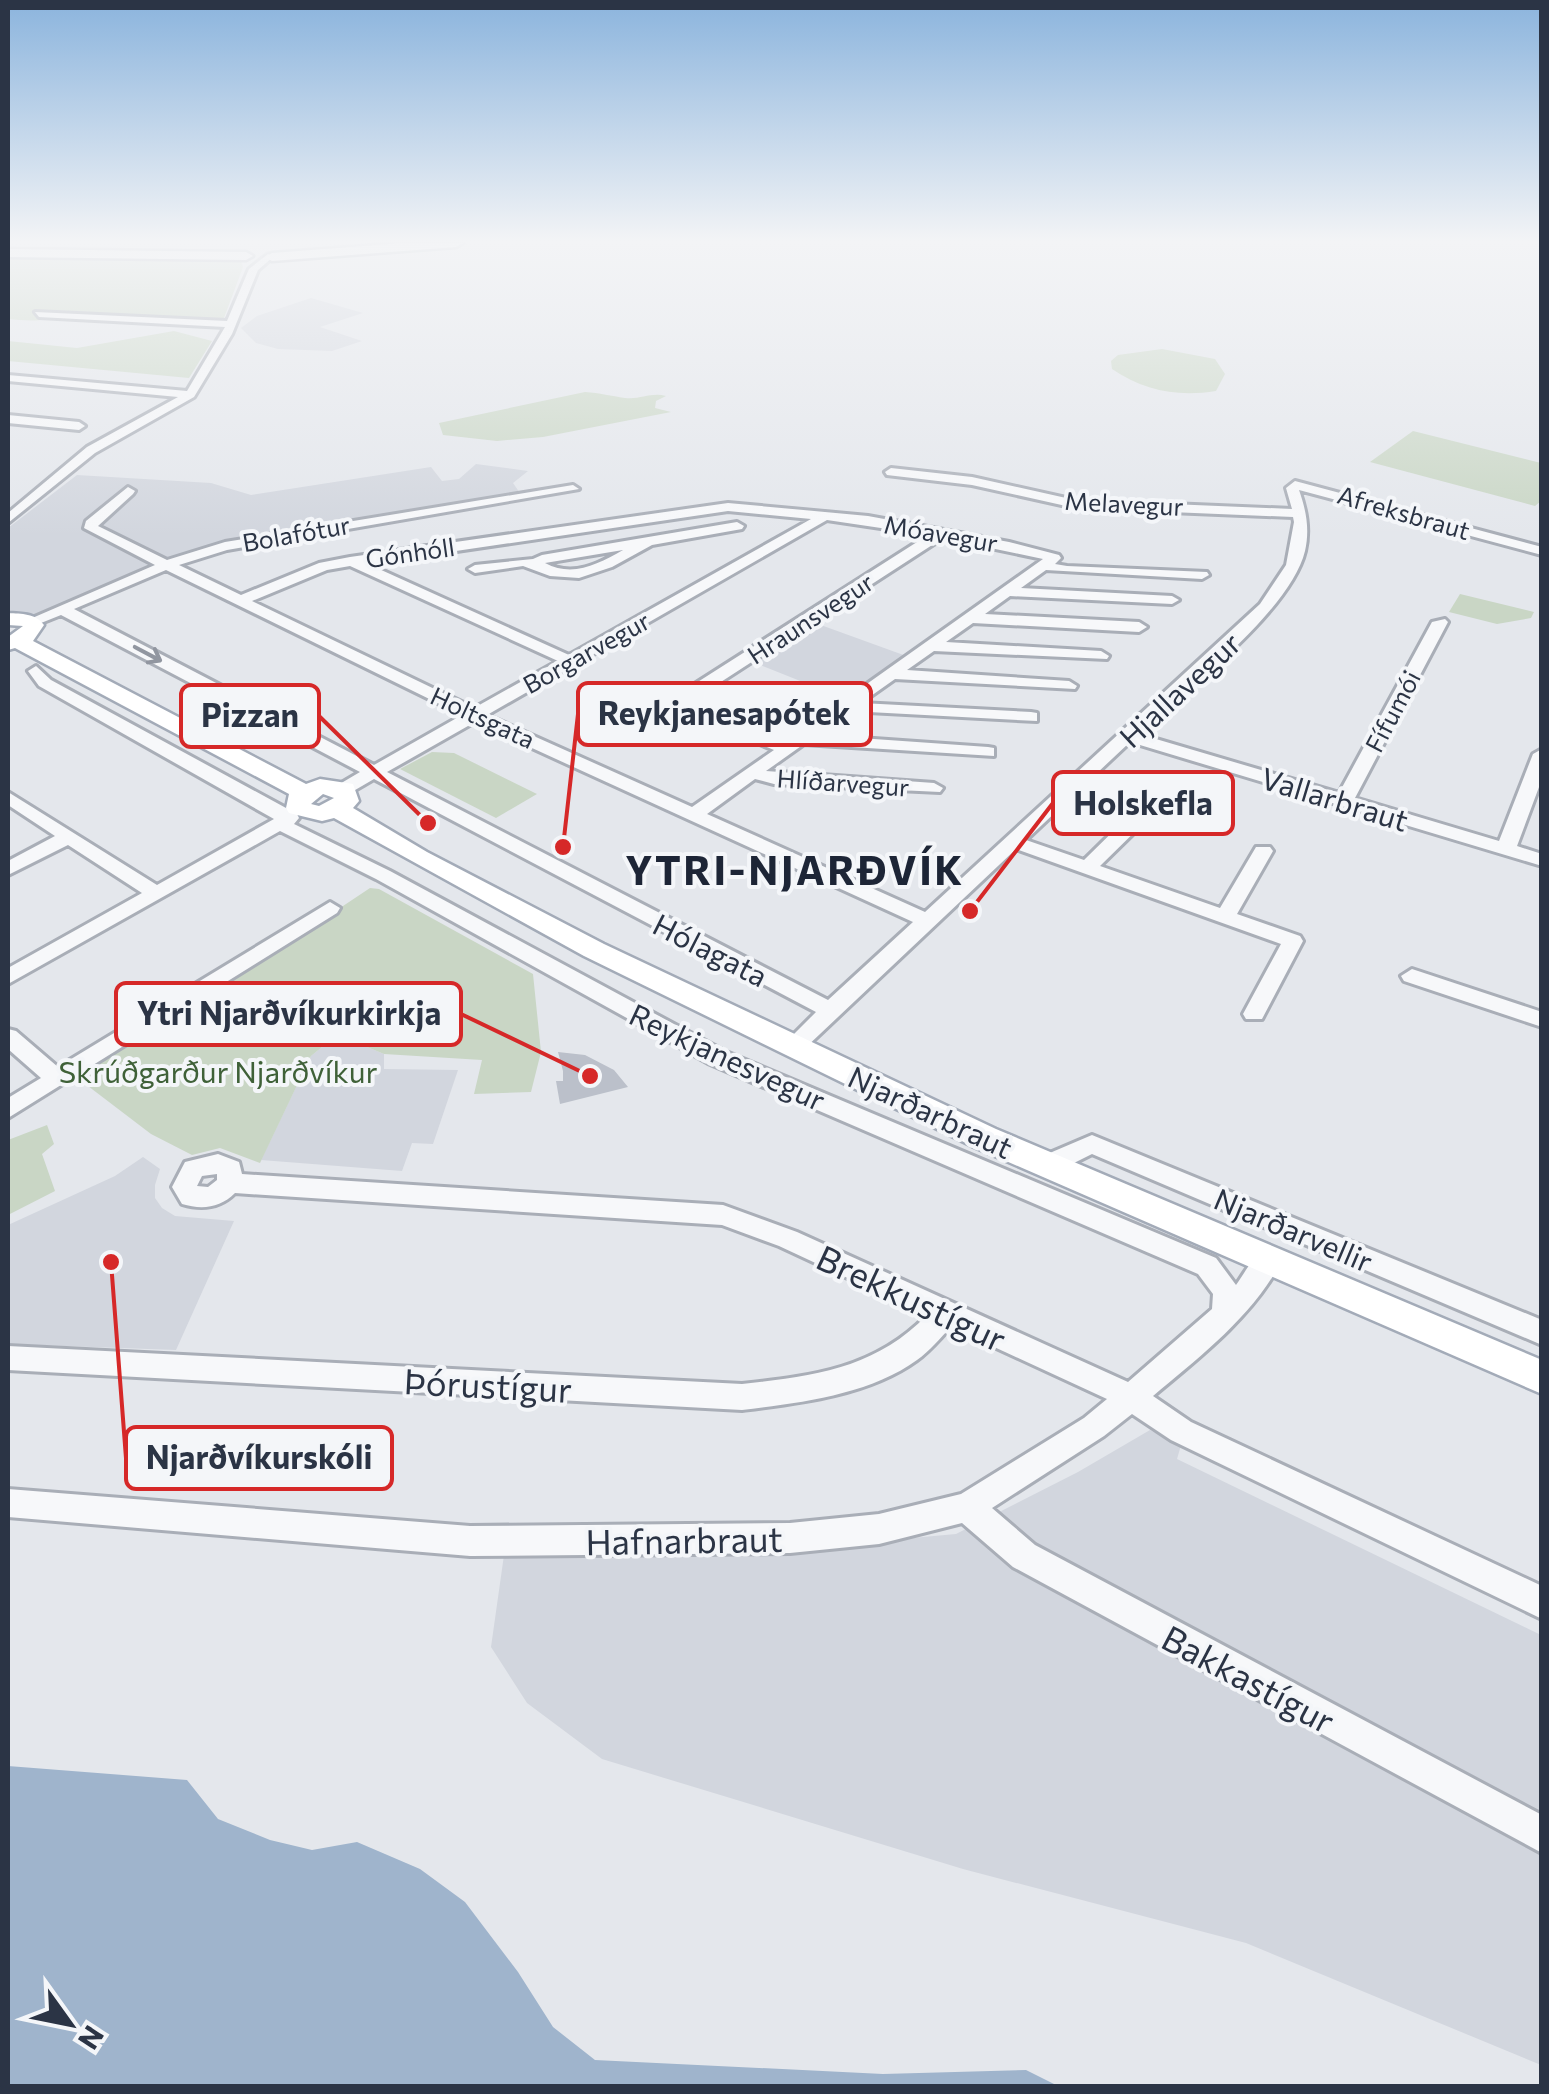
<svg xmlns="http://www.w3.org/2000/svg" width="1549" height="2094" font-family="Commissioner,sans-serif">
<style>
.built{fill:#d2d6de}
.green{fill:#c9d6c5}
.water{fill:#9fb4cc}
.building{fill:#bbc0ca}
.lines{fill:none;stroke-linecap:round;stroke-linejoin:round}
.minor-casing{stroke:#a9aeb7;stroke-width:6}
.major-casing{stroke:#a3abb8;stroke-width:5}
.highway-casing{stroke:#8b94a3;stroke-width:5}
.minor{fill:#f7f8fa;fill-rule:evenodd}
.major{fill:#fff;fill-rule:evenodd}
.highway{fill:#fff;fill-rule:evenodd}
.oneway{stroke:#9196a0}
.labels{text-anchor:middle;dominant-baseline:central;stroke-width:8;stroke-linejoin:round;paint-order:stroke}
.far-street-label{font-size:25px;fill:#2b3445;stroke:#f4f6f9}
.street-label{font-size:30px;fill:#2b3445;stroke:#f4f6f9}
.park-label{font-size:30px;fill:#3f6138;stroke:#f4f6f9}
.near-street-label{font-size:35px;fill:#2b3445;stroke:#f4f6f9}
.district-label{font-size:40px;font-weight:bold;letter-spacing:2.5px;fill:#1d2536;stroke:#f4f6f9}
.leader{fill:none;stroke:#d62828;stroke-width:4}
.callout-dot{fill:#d62828;stroke:#f4f6f9;stroke-width:4}
.callout{fill:#f4f6f9;stroke:#d62828;stroke-width:4}
.callout-label{font-size:32px;text-anchor:middle;font-weight:bold;fill:#2b3445}
</style>
<rect width="100%" height="100%" fill="#e4e7ec"/>
<g class="built">
<polygon points="311,298 363,313 320,327 362,341 332,351 278,349 256,343 241,328 257,316"/>
<polygon points="476,464 528,471 513,483 522,496 185,555 37,614 8,616 8,528 77,475 211,483 251,495 431,467 442,481 459,479"/>
<polygon points="818,624 909,657 848,700 755,663"/>
<polygon points="350,1040 384,1054 384,1069 458,1070 433,1144 412,1143 402,1171 261,1160 311,1056 327,1043"/>
<polygon points="143,1157 160,1169 155,1185 155,1198 162,1208 175,1216 234,1221 176,1350 8,1344 8,1225 115,1176"/>
<polygon points="1150,1430 1181,1445 1177,1459 1541,1635 1541,2065 1246,1943 963,1869 602,1759 527,1703 491,1647 504,1555 868,1542 956,1534 1078,1472"/>
</g>
<g class="green">
<path d="M8 252 240 258 243 267 224 318 219 319 45 310 42 312 58 313C44 324 24 320 8 319Z"/>
<polygon points="174,331 212,341 189,378 8,361 8,341 77,348"/>
<path d="M1162 349 1215 359 1225 374 1216 391C1178 397 1144 391 1112 369L1111 361 1118 355Z"/>
<path d="M585 392C600 393 611 396 625 398 640 400 651 392 666 396L656 401 655 408 671 412 543 437 497 441 443 435 439 423Z"/>
<polygon points="1413,431 1541,463 1541,501 1535,506 1370,462"/>
<polygon points="1460,594 1534,612 1531,618 1497,624 1449,612"/>
<polygon points="432,752 454,753 537,794 496,818 400,769"/>
<polygon points="370,888 379,889 533,974 541,1052 531,1092 474,1094 482,1060 384,1054 350,1040 327,1043 311,1056 260,1163 220,1148 192,1155 151,1134 88,1086 56,1078 310,928"/>
<polygon points="47,1125 54,1144 42,1154 55,1191 8,1215 8,1140"/>
</g>
<polygon class="water" points="8,1766 187,1780 218,1819 270,1840 312,1850 357,1842 420,1869 465,1902 518,1972 553,2027 595,2060 883,2074 1026,2070 1058,2086 8,2086"/>
<polygon class="building" points="558,1052 585,1055 614,1070 628,1087 560,1104 556,1081 563,1081 563,1071"/>
<g class="lines">
<g class="minor-casing">
<g id="minor">
<polygon points="268,254 273,257 258,270 232,334 194,397 95,453 8,523 8,513 87,447 178,397 8,381 8,375 187,391 225,327 39,317 35,312 227,321 249,269"/>
<polygon points="8,415 79,422 85,426 79,430 8,423"/>
<path d="M891 468 972 477 1075 500 1292 509 1286 488 1295 481 1542 547V555L1299 490C1306 510 1310 529 1305 551 1291 610 1185 691 1139 734L1339 793 1432 622 1445 619 1448 622 1355 798 1499 841 1533 754 1542 749V779L1517 846 1542 854V866L1130 742 1026 840 1084 860 1140 805H1154V813L1100 866 1220 908 1256 847H1270L1273 851 1237 914 1300 936 1303 941 1262 1019H1246L1243 1014 1281 944 1016 849 802 1051 794 1053 783 1045 816 1012 374 779 350 793H338V785L360 772 61 615 31 627 23 622 155 565 84 528 86 521 128 487 135 491 133 494 98 526 167 560 225 542 573 485 579 489 227 550 179 565 241 595 319 563 350 557 728 503 868 516 1009 542 1059 555 1061 558 1055 564 1067 566 1207 572 1209 575 1202 579 1046 570 1021 588 1172 596 1179 600 1172 604 1010 596 985 614 1139 622 1147 627 1139 632 973 623 946 642 1101 651 1109 656 1107 659 934 651 907 670 1069 681 1077 686 1075 689 895 679 861 703 1031 712 1037 713V721L850 711 817 735 988 747 994 748V756L804 744 766 771 934 783 943 788 940 792 774 784 755 779 707 814 925 912 1260 604 1286 565 1294 522 1293 517 1075 508 972 485 887 475 885 472ZM728 511 811 519 569 655 368 564ZM827 520 928 535 671 699V707L774 750 692 807 487 715ZM943 538 1043 559 785 742 690 702ZM350 566 558 661 474 708 252 601 327 570ZM166 570 462 715 374 765 74 609ZM475 722 913 922 828 1000 387 772Z"/>
<path d="M737 522 744 526 742 529 652 545 612 567 579 578 550 576 523 566 475 573 468 569 475 565 533 559 542 555ZM623 550C598 564 573 578 545 563Z"/>
<path d="M36 666 51 680 297 814 299 818 294 824 390 871 724 1051 1216 1258 1236 1285C1247 1270 1257 1245 1278 1252L1282 1260C1255 1314 1199 1358 1153 1396L1191 1422 1542 1586V1619L1171 1440 1132 1414 1104 1436 992 1508 1035 1545 1542 1815V1853L1013 1567 962 1523 879 1544 790 1553 470 1556 8 1517V1489L470 1526 790 1523 879 1514 961 1494 1084 1418 1107 1399 951 1327C940 1338 930 1351 917 1360 869 1395 799 1403 742 1410L8 1370V1346L742 1384C813 1376 875 1369 927 1315L779 1246 722 1225 235 1193C220 1208 202 1210 182 1204L172 1187 185 1162 218 1154 239 1162 242 1174 723 1205 797 1232 1128 1382 1212 1309 1213 1294 1198 1274 708 1063 376 879 280 831 8 984V968L142 893 68 845 8 875V861L55 836 8 805V792L157 885 274 819 39 686 28 671ZM217 1174V1180L208 1187 197 1186 202 1176Z"/>
<polygon points="330,902 340,908 337,913 8,1118 8,1098 41,1078 8,1049 8,1029 16,1031 58,1067"/>
<polygon points="1412,969 1542,1012 1542,1027 1404,981 1401,976"/>
<polygon points="1092,1135 1542,1320 1542,1345 1092,1154 1056,1172 1038,1172 1035,1165 1038,1158"/>
</g>
</g>
<g class="major-casing">
<path id="major" d="M8 613C22 614 35 613 44 625L33 641 306 784 320 779 353 784 359 801 353 808 427 852 604 944 996 1129 1542 1360V1394L974 1147 584 956 334 818 322 821 289 813 286 808 289 794 15 648 8 650V637L23 626 8 625ZM323 794 334 798 319 806 311 804Z"/>
</g>
<g class="highway-casing">
<g id="highway">
<polygon points="403,243 463,243 456,247 272,261 265,257 272,253"/>
<polygon points="8,249 246,252 253,256 246,260 8,257"/>
</g>
</g>
<use href="#minor" class="minor"/>
<use href="#major" class="major"/>
<use href="#highway" class="highway"/>
</g>
<defs><path id="oneway-shaft" d="M-6 0H5M1.5-3L5.5 0L1.5 3" fill="none" stroke-width="1.6" stroke-linecap="round" stroke-linejoin="round" transform="scale(2.5)"/></defs>
<use class="oneway" href="#oneway-shaft" transform="translate(148 654) rotate(28)"/>
<linearGradient id="sky" x2="0" y2="1"><stop stop-color="#8bb4dd"/><stop offset="0.45" stop-color="#f3f4f6"/><stop offset="1" stop-color="#f3f4f6" stop-opacity="0"/></linearGradient>
<rect width="1549" height="536" fill="url(#sky)"/>
<g class="labels">
<g class="far-street-label">
<text transform="translate(1124 503) rotate(3)">Melavegur</text>
<text transform="translate(1404 512) rotate(16)">Afreksbraut</text>
<text transform="translate(296 533) rotate(-10)">Bolafótur</text>
<text transform="translate(941 533) rotate(10)">Móavegur</text>
<text transform="translate(410 552) rotate(-8)">Gónhóll</text>
<text transform="translate(810 618) rotate(-33)">Hraunsvegur</text>
<text transform="translate(586 652) rotate(-29)">Borgarvegur</text>
<text transform="translate(1392 711) rotate(-62)">Fífumói</text>
<text transform="translate(483 717) rotate(25)">Holtsgata</text>
<text transform="translate(843 782) rotate(4)">Hlíðarvegur</text>
</g>
<g class="street-label">
<text transform="translate(1179 689) rotate(-43)">Hjallavegur</text>
<text transform="translate(1335 798) rotate(17)">Vallarbraut</text>
<text transform="translate(711 949) rotate(27)">Hólagata</text>
<text transform="translate(728 1056) rotate(25)">Reykjanesvegur</text>
<text transform="translate(931 1111) rotate(25)">Njarðarbraut</text>
<text transform="translate(1294 1229) rotate(23)">Njarðarvellir</text>
</g>
<g class="park-label">
<text x="218" y="1070">Skrúðgarður Njarðvíkur</text>
</g>
<g class="near-street-label">
<text transform="translate(912 1297) rotate(25)">Brekkustígur</text>
<text transform="translate(488 1384) rotate(3)">Þórustígur</text>
<text transform="translate(684 1539) rotate(-1)">Hafnarbraut</text>
<text transform="translate(1249 1678) rotate(28)">Bakkastígur</text>
</g>
<g class="district-label">
<text x="795" y="868">YTRI-NJARÐVÍK</text>
</g>
</g>
<path class="leader" d="M563 847L578 714M428 823L319 716M970 911L1053 803M590 1076L461 1014M111 1262L126 1458"/>
<g class="callout-dot">
<circle cx="563" cy="847" r="10"/>
<circle cx="428" cy="823" r="10"/>
<circle cx="970" cy="911" r="10"/>
<circle cx="590" cy="1076" r="10"/>
<circle cx="111" cy="1262" r="10"/>
</g>
<g class="callout">
<rect x="578" y="683" width="293" height="62" rx="10"/>
<rect x="181" y="685" width="138" height="62" rx="10"/>
<rect x="1053" y="772" width="180" height="62" rx="10"/>
<rect x="116" y="983" width="345" height="62" rx="10"/>
<rect x="126" y="1427" width="266" height="62" rx="10"/>
</g>
<g class="callout-label">
<text x="724" y="725">Reykjanesapótek</text>
<text x="250" y="727">Pizzan</text>
<text x="1143" y="815">Holskefla</text>
<text x="289" y="1025">Ytri Njarðvíkurkirkja</text>
<text x="259" y="1469">Njarðvíkurskóli</text>
</g>
<rect width="1549" height="2094" fill="none" stroke="#2b3445" stroke-width="20"/>
<g transform="translate(70 2024) rotate(123)" stroke="#f4f6f9" stroke-width="8" paint-order="stroke">
<path d="M0-8L18 38L0 25L-18 38Z" fill="#2b3445"/>
<text y="-15" font-size="28" font-weight="bold" text-anchor="middle" fill="#2b3445">N</text>
</g>
</svg>
